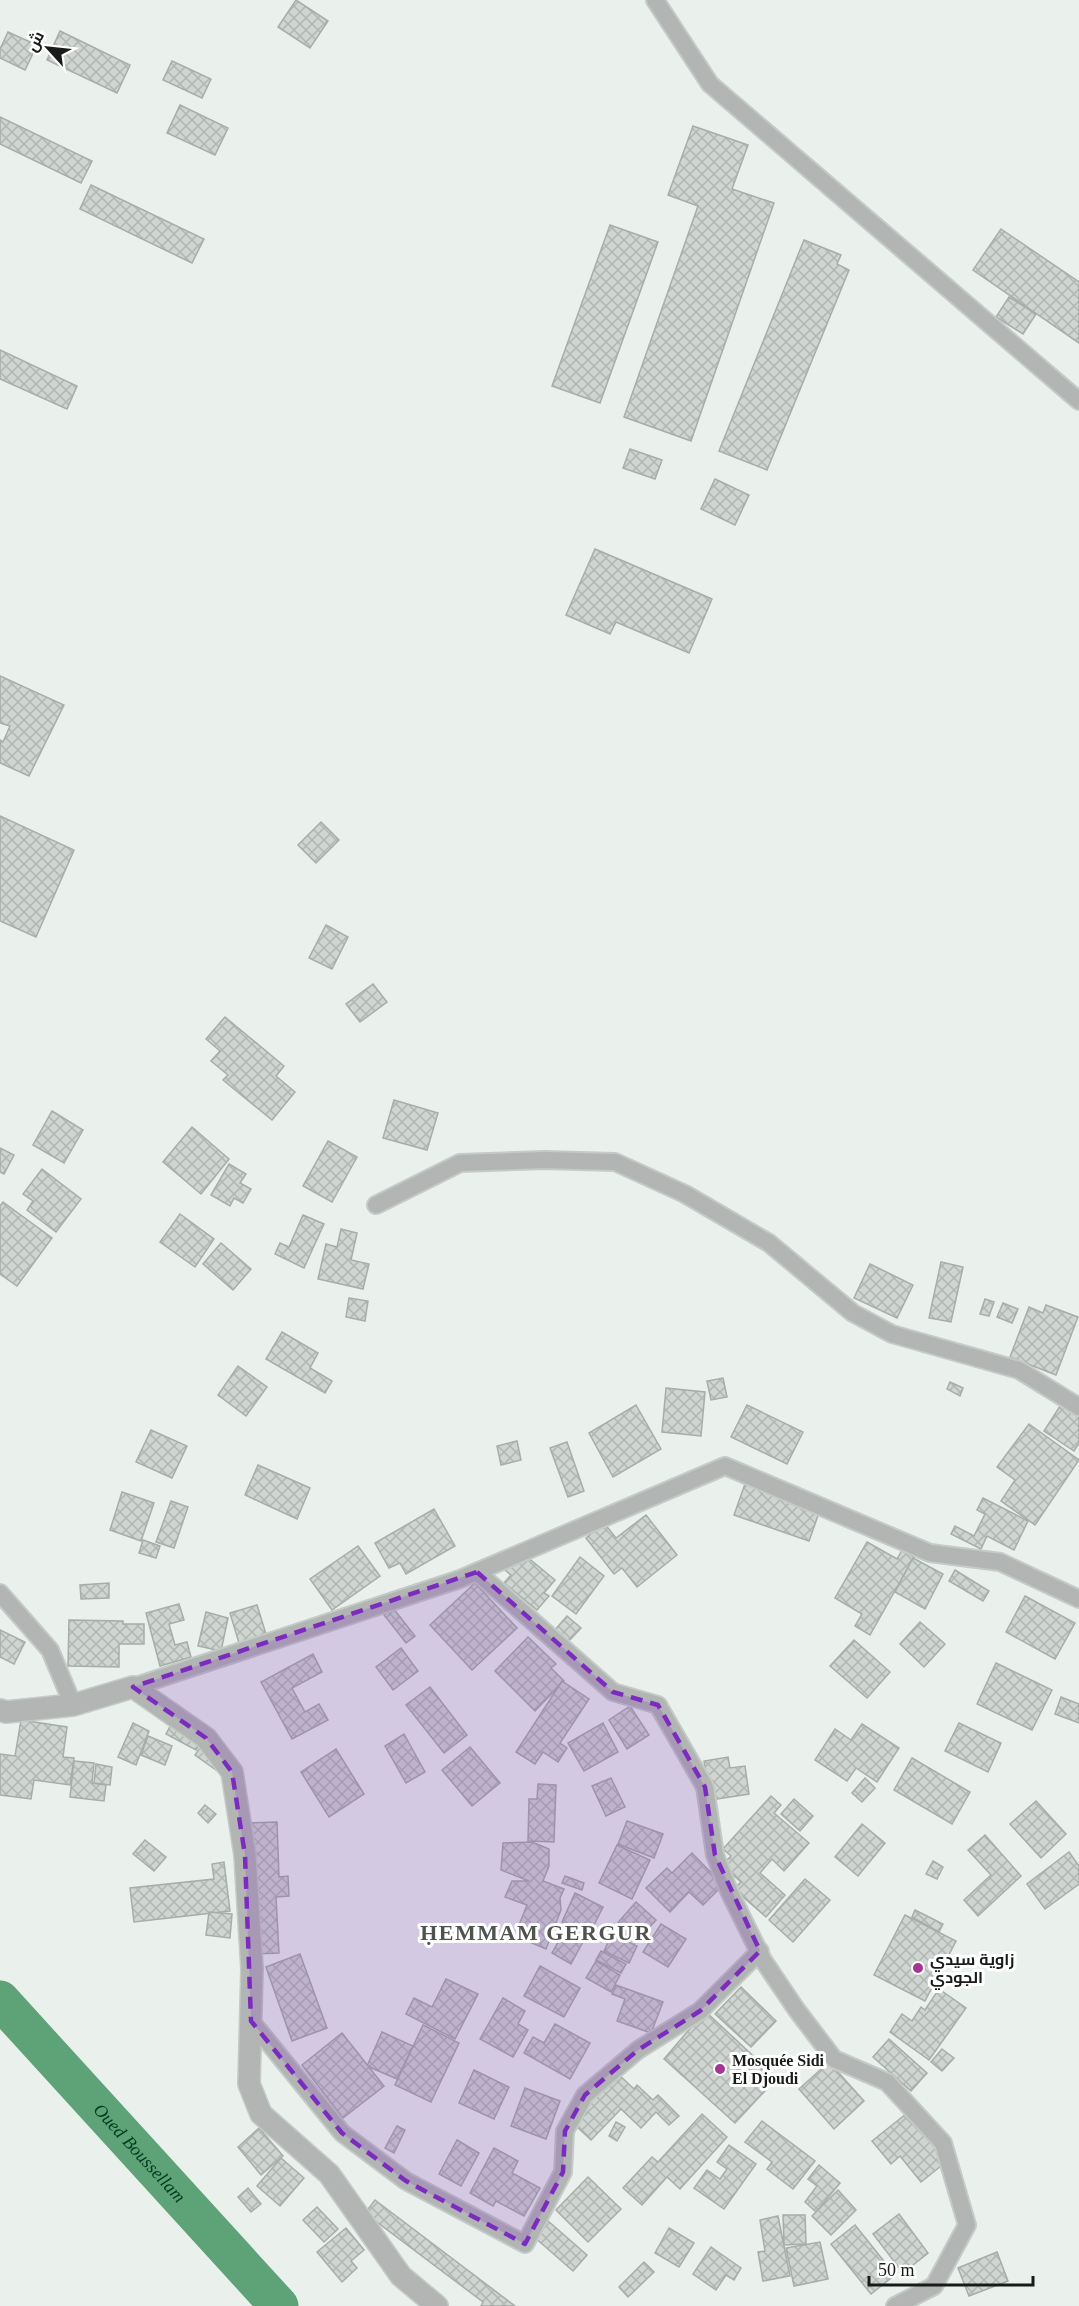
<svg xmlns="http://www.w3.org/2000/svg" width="1079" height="2306" font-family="'Times New Roman',Cairo,serif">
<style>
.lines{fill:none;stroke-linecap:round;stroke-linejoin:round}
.river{stroke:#5ea277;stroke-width:39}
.building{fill:url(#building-cross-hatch);stroke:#a7ada9;stroke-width:1.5}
.minor-casing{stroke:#c4cac6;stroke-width:20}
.tertiary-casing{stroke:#c4cac6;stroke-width:24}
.minor{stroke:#b2b5b3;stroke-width:16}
.tertiary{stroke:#b2b5b3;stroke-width:21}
.marked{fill:#7b2cbf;fill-opacity:0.2;stroke:#7b2cbf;stroke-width:4.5;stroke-dasharray:12 8;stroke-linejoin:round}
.poi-dot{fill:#a53593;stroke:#fff;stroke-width:2}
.labels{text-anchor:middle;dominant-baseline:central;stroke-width:6;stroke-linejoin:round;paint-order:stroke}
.poi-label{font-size:16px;font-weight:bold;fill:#191b1a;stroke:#fff;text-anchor:start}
.water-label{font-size:18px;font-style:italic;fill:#003a1e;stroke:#fff}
.district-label{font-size:22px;font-weight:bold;letter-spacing:1.5px;fill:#4e534f;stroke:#fff}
</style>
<defs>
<pattern id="building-cross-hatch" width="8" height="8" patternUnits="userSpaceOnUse" patternTransform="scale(1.5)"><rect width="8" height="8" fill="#cfd5d1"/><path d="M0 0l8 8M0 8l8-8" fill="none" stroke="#b1b6b3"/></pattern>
</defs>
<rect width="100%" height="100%" fill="#eaf1ec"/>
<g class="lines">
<path class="river" id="s1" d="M0 2000 279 2306"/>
</g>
<g class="building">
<polygon points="296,0 328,21 310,48 278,27"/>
<polygon points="60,31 130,65 117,93 47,60"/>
<polygon points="8,32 37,45 25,70 0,58 0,49"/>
<polygon points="172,61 211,79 202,98 163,80"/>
<polygon points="180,105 228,128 215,155 167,133"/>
<polygon points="0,117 92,161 81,183 0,144"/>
<polygon points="693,126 748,145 732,189 774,203 691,441 624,417 698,206 668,195"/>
<polygon points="91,185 204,239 192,263 80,209"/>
<polygon points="610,225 658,242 600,403 552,386"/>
<polygon points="1001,229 1079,282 1079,343 973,270"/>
<polygon points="804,240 841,255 837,264 849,270 767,470 719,451"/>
<polygon points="1009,297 1036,314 1023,334 996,317"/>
<polygon points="0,350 77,386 67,409 0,379"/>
<polygon points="630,449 662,460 655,479 623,468"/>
<polygon points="715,479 749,495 735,525 701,509"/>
<polygon points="595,549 712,599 689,653 616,622 610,634 566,615"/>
<polygon points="0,676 64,705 29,776 0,763 0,740 3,742 10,726 0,723"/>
<polygon points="0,816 74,850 36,937 0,921"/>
<polygon points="321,822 339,840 316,863 298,845"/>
<polygon points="326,925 348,937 332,969 309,958"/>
<polygon points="373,984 387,1002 360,1022 346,1004"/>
<polygon points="225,1017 284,1066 276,1076 295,1092 272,1120 223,1080 228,1075 211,1061 220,1051 206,1039"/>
<polygon points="394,1100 438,1113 427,1150 383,1138"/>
<polygon points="52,1111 83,1130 64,1163 33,1145"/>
<polygon points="192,1127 229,1159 201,1194 163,1162"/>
<polygon points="328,1141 357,1157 332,1202 303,1186"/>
<polygon points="0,1148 14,1155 4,1174 0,1172"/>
<polygon points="229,1164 246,1174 240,1183 251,1189 243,1203 234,1198 230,1206 211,1195"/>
<polygon points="42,1169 81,1199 56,1232 27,1210 33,1201 23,1194"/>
<polygon points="3,1202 52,1238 17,1286 0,1274 0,1206"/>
<polygon points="180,1214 214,1239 195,1267 160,1242"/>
<polygon points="303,1215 324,1224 304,1268 275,1254 280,1243 289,1247"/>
<polygon points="341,1229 357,1233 351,1260 369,1264 363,1289 318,1279 326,1244 337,1247"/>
<polygon points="221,1243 251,1269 233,1290 203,1264"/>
<polygon points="941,1262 963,1267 951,1322 929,1318"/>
<polygon points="870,1264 913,1285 897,1318 854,1298"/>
<polygon points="349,1298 368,1301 365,1321 346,1317"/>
<polygon points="985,1299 994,1302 989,1316 980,1314"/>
<polygon points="1003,1303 1018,1309 1012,1323 997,1317"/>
<polygon points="1046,1305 1078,1317 1056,1375 1010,1357 1029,1307 1043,1313"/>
<polygon points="282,1332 318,1353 310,1368 332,1381 325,1393 266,1359"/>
<polygon points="238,1366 267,1387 246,1416 218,1395"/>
<polygon points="723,1378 727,1397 711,1400 707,1381"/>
<polygon points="950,1382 963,1388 960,1396 947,1389"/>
<polygon points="666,1388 705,1392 701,1436 662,1432"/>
<polygon points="1062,1403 1079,1413 1079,1443 1074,1451 1044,1431"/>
<polygon points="636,1405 661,1449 613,1477 589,1433"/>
<polygon points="747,1405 803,1432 787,1464 731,1437"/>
<polygon points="1029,1424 1079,1460 1035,1525 1001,1501 1015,1480 997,1467"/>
<polygon points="151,1430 187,1446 172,1478 136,1462"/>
<polygon points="517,1441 521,1460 501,1465 497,1446"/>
<polygon points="567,1442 584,1491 568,1497 550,1448"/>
<polygon points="258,1465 310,1488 297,1519 245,1495"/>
<polygon points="745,1484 820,1510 809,1541 734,1515"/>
<polygon points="122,1492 154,1503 141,1541 110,1530"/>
<polygon points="983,1498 1028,1521 1014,1550 987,1536 981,1549 951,1534 955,1526 974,1536 985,1514 977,1510"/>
<polygon points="171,1501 188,1507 174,1548 156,1542"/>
<polygon points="434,1509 455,1546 406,1574 400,1563 389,1568 375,1543"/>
<polygon points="646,1515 677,1555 637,1587 622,1568 614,1574 586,1538 604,1523 616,1538"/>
<polygon points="143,1540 160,1546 156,1558 139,1553"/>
<polygon points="867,1542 897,1559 902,1550 914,1557 870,1635 855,1626 862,1614 835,1598"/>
<polygon points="358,1546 380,1576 332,1610 310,1579"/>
<polygon points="520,1551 555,1580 544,1593 549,1596 537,1610 504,1583 511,1575 505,1570"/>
<polygon points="580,1557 604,1576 576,1614 552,1596"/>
<polygon points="913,1558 943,1574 925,1609 895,1592"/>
<polygon points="955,1570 989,1591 983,1601 949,1581"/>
<polygon points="109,1583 109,1598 81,1599 80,1585"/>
<polygon points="475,1583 517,1628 472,1670 430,1625"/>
<polygon points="1025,1596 1075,1623 1055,1659 1006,1632"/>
<polygon points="179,1604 184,1620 169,1624 175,1645 187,1642 191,1657 160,1666 146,1613"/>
<polygon points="257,1605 266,1634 239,1643 230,1613"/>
<polygon points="393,1608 415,1636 406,1643 384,1615"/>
<polygon points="206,1612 228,1618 221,1651 198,1646"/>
<polygon points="567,1616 581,1628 567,1643 554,1631"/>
<polygon points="69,1620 123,1621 123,1624 144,1624 144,1644 119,1644 119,1667 68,1666"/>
<polygon points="920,1622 945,1644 924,1667 900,1644"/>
<polygon points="0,1630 25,1642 14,1664 0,1657"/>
<polygon points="528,1637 556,1664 551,1668 564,1681 535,1711 495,1671"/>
<polygon points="854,1640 890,1672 867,1698 830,1666"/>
<polygon points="401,1648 418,1671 393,1690 376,1667"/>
<polygon points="313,1654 322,1672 292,1688 305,1712 319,1704 328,1720 292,1739 261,1682"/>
<polygon points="996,1663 1052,1690 1032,1730 977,1704"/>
<polygon points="562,1681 589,1699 560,1743 567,1748 558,1762 543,1752 535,1764 516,1752"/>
<polygon points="430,1687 467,1735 444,1753 406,1705"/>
<polygon points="1061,1697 1079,1704 1079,1723 1055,1714"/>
<polygon points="630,1706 649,1735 627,1749 609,1720"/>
<polygon points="21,1720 67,1727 63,1757 74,1758 70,1785 34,1780 31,1799 0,1795 0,1754 15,1756"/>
<polygon points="133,1723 149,1731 136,1765 118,1757"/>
<polygon points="172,1723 202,1740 196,1750 166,1734"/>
<polygon points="603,1723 618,1752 584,1771 568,1743"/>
<polygon points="959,1723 1001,1743 988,1772 945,1751"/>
<polygon points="862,1724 899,1748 877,1782 856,1768 847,1781 815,1760 835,1729 851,1740"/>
<polygon points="404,1734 425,1772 406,1783 385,1746"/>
<polygon points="148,1736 172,1746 165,1765 141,1755"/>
<polygon points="204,1742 225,1757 216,1770 195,1755"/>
<polygon points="470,1747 500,1783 472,1806 442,1770"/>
<polygon points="336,1749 364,1794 329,1817 301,1772"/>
<polygon points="728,1757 730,1768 745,1766 749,1794 711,1800 704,1761"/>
<polygon points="912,1758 970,1792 952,1824 894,1790"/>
<polygon points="74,1761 94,1763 92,1783 106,1785 104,1801 70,1797"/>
<polygon points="96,1764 112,1767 110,1785 94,1783"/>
<polygon points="611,1778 625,1807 606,1816 592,1786"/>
<polygon points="865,1778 875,1788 862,1802 852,1793"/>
<polygon points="538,1784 556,1785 554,1842 528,1841 529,1799 537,1799"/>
<polygon points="771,1796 781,1805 774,1813 809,1843 784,1871 772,1859 760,1873 785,1895 766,1917 734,1889 741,1882 722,1865 731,1856 723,1849"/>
<polygon points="794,1799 813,1816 800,1831 781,1814"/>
<polygon points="1036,1801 1066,1834 1041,1858 1010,1824"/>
<polygon points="205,1805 216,1814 208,1823 198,1813"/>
<polygon points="627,1821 663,1834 654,1858 618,1844"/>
<polygon points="277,1822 279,1877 288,1876 289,1896 276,1897 279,1953 255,1954 250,1823"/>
<polygon points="862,1824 885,1843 858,1876 835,1857"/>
<polygon points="985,1835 1021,1876 978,1916 964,1900 991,1875 968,1850"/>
<polygon points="145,1840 166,1857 154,1871 133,1854"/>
<polygon points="532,1842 549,1849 549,1866 543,1881 564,1889 560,1898 561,1910 546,1949 520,1938 519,1925 527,1905 505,1897 512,1881 529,1881 501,1870 503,1843"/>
<polygon points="617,1845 650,1860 632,1899 599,1883"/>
<polygon points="1069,1852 1079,1866 1079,1884 1045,1909 1027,1884"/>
<polygon points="692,1853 723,1885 703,1905 689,1892 670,1912 646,1888 667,1868 672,1873"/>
<polygon points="933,1861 943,1867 937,1879 926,1874"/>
<polygon points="224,1862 230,1911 134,1922 130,1888 214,1879 212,1864"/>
<polygon points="565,1876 584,1883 582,1890 562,1883"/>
<polygon points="805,1879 830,1900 793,1942 769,1920"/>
<polygon points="575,1893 603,1907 589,1935 562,1922"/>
<polygon points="636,1902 656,1920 635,1943 615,1926"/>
<polygon points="915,1910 943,1924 939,1932 912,1917"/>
<polygon points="209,1912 232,1914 230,1938 206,1935"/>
<polygon points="905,1915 956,1941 925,2001 874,1975"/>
<polygon points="661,1924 686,1939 668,1967 643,1952"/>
<polygon points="566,1928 585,1938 571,1964 552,1953"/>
<polygon points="612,1934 637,1946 629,1963 604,1951"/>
<polygon points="601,1951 626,1964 621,1973 596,1960"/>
<polygon points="300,1954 327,2028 292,2041 266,1967"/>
<polygon points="596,1961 620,1975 611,1992 586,1978"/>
<polygon points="540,1966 580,1988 564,2017 524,1996"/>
<polygon points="446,1979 478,1994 455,2039 406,2014 414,1998 432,2007"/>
<polygon points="616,1985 663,2002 651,2033 617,2021 625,1999 612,1994"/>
<polygon points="741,1987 776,2021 751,2047 715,2014"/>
<polygon points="939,1989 966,2008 929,2060 890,2032 902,2014 912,2021 921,2007 925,2010"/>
<polygon points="503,1998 525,2011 518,2024 528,2030 513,2057 480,2039"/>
<polygon points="705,2011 777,2078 735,2123 664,2059"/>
<polygon points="555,2024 590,2043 570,2079 524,2053 533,2037 544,2043"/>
<polygon points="423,2025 459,2043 431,2102 395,2085"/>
<polygon points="382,2032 413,2046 397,2079 367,2066"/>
<polygon points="342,2033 384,2086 343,2118 302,2065"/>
<polygon points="889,2039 927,2073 911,2091 873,2057"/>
<polygon points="942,2049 954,2058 942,2071 931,2062"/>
<polygon points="829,2062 864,2101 834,2129 799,2089"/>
<polygon points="474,2070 509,2087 494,2119 459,2103"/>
<polygon points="616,2072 634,2089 637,2085 653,2100 658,2095 679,2116 669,2125 656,2112 641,2128 621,2109 591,2140 575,2125 587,2113 581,2108"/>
<polygon points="525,2088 560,2101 546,2139 511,2126"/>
<polygon points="911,2110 951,2158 921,2182 900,2156 891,2164 872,2141"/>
<polygon points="702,2114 727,2137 680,2189 667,2177 642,2205 623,2188 652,2157 658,2162"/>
<polygon points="762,2121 815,2161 793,2189 767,2169 772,2162 745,2142"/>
<polygon points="616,2122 625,2127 617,2141 609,2136"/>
<polygon points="397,2126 405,2130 394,2153 385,2148"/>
<polygon points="259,2128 283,2156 261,2175 238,2147"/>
<polygon points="457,2140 479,2153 461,2186 439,2174"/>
<polygon points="729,2145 756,2164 724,2209 694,2188 707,2170 720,2179 727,2169 717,2162"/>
<polygon points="494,2148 518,2161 512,2173 540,2188 524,2216 496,2201 493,2206 470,2193"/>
<polygon points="281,2158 304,2178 280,2206 257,2186"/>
<polygon points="819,2165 840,2183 816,2212 805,2202 817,2186 808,2179"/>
<polygon points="588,2177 621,2209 588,2242 556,2210"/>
<polygon points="248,2188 261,2204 251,2212 238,2197"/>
<polygon points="838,2190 856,2210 831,2235 812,2216"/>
<polygon points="375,2200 515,2306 481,2306 483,2302 365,2213"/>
<polygon points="317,2207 338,2229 324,2242 303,2220"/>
<polygon points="899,2214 928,2253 903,2273 873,2234"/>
<polygon points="783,2215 805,2215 806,2244 784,2245"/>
<polygon points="778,2216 790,2276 763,2281 758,2252 765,2251 760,2220"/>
<polygon points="547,2220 587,2255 573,2271 533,2236"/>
<polygon points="855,2225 895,2275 871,2294 831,2244"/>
<polygon points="346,2228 364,2250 351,2261 357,2268 342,2282 317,2252"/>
<polygon points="669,2228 694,2243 679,2267 655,2253"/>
<polygon points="820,2242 828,2279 794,2286 786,2248"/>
<polygon points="711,2247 741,2268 734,2280 726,2275 716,2290 693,2274"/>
<polygon points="997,2252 1008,2281 969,2296 958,2268"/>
<polygon points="644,2262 654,2272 628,2297 619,2287"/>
</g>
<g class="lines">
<g class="minor-casing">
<g id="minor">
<polyline points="655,0 710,84 1079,401"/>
<polyline points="376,1205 460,1163 544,1160 615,1162 685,1194 769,1243 853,1313 892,1334 1019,1370 1079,1407"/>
<polyline points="477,1572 613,1692 658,1705 705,1787 715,1855 729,1891 763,1960 796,2009 834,2059 887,2082 943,2143 967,2225 934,2286 895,2306"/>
<polyline points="0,1593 50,1650 73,1705"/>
<polyline points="133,1687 460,1579 725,1466 930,1553 1000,1562 1079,1599"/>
<polyline points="251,2021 342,2133 406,2181 525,2244 563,2172 565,2131 585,2095 638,2050 700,2011 760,1951"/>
</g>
</g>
<g class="tertiary-casing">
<polyline id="tertiary" points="0,1710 6,1712 73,1705 133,1687 206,1738 232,1772 245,1855 252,1969 249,2084 261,2114 329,2174 401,2276 437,2306"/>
</g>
<use href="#minor" class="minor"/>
<use href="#tertiary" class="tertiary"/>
</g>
<path class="marked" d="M477 1572 613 1692 658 1705 705 1787 715 1855 760 1951 700 2011 638 2050 585 2095 565 2131 563 2172 525 2244 406 2181 342 2133 251 2021 245 1855 232 1772 206 1738 133 1687Z"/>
<g class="poi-dot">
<circle cx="918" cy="1968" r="6"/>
<circle cx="720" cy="2069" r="6"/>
</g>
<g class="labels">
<g class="poi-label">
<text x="930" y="1959">زاوية سيدي<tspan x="930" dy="18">الجودي</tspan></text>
<text x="732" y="2060">Mosquée Sidi<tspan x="732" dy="18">El Djoudi</tspan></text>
</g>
<g class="water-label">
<text stroke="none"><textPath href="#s1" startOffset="207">Oued Boussellam</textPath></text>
</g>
<g class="district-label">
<text x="536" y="1932">ḤEMMAM GERGUR</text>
</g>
</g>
<g transform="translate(48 48) rotate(297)" stroke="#ffffff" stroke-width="4.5" paint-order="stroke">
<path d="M0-4.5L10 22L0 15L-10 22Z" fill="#191b1a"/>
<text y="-9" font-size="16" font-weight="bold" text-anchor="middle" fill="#191b1a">ش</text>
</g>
<path d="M869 2276v9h164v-9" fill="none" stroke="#191b1a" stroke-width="3"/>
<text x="878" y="2276" font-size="18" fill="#191b1a" stroke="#ffffff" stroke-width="4.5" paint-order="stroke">50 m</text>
</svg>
